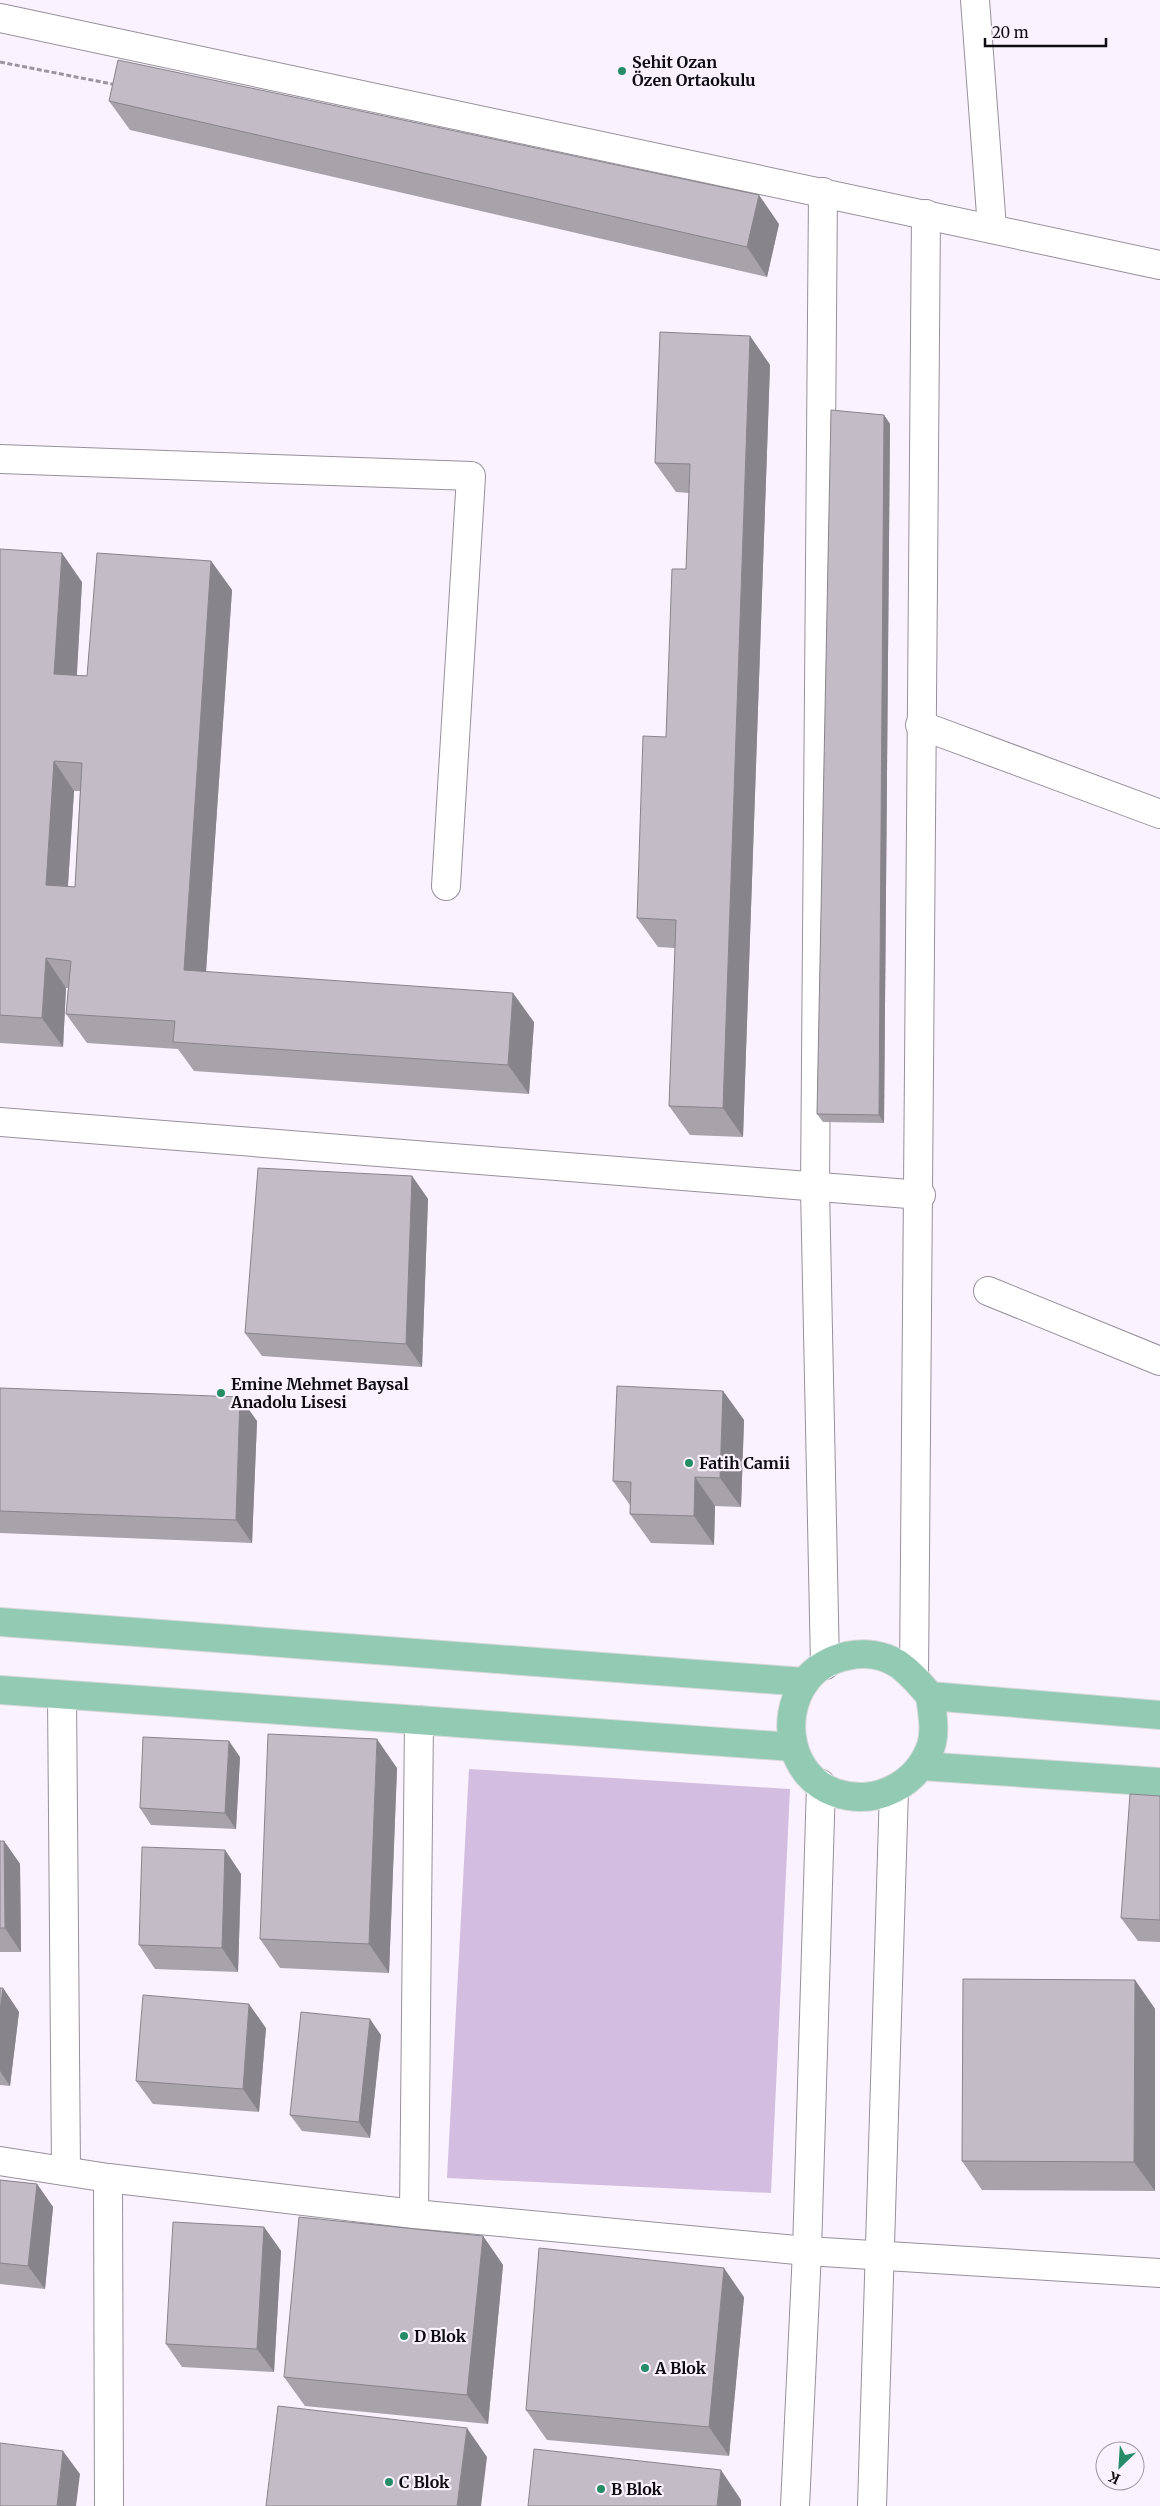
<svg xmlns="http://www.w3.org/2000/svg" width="1160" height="2506" font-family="Merriweather,serif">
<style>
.green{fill:#d3bde1}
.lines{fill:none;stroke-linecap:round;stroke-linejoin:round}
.minor-casing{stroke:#97909b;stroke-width:30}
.major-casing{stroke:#d8d8d9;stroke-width:30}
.path{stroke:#9b969e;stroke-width:3;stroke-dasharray:5 2.5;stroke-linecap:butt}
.minor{stroke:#fff;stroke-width:28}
.major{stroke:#92cab4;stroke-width:28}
.wall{fill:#a8a2ab;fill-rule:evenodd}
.shaded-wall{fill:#88848b}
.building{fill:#c3bcc7;stroke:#88848b;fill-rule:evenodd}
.poi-dot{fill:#268c68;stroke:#faf3ff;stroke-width:2}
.labels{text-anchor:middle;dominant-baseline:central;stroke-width:4.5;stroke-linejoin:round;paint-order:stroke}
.poi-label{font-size:16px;font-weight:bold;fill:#0e0c10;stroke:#faf3ff;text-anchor:start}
</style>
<rect width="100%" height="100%" fill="#faf3ff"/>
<polygon class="green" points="469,1769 790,1789 771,2193 447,2178"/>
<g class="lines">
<g class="minor-casing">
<g id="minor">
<polyline points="975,0 992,228"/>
<polyline points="0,18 1160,265"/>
<polyline points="823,192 815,1188 825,1665"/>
<polyline points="0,459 471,476 446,886"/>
<polyline points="920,725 1160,814"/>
<polyline points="0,1122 921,1195"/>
<polyline points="988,1291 1160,1361"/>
<path d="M914 1677C921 1190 920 702 926 214"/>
<polyline points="62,1695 66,2171"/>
<polyline points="0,2161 108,2178 414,2214 807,2251 1160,2273"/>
<polyline points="108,2178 109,2506"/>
<polyline points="414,2214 419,1720"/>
<polyline points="795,2506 807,2251 821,1784"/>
<polyline points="872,2506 894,1789"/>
</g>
</g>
<g class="major-casing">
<g id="major">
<polyline points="0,1622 805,1682"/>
<polyline points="0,1690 793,1747"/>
<path d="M930 1696C932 1712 936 1730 931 1746 917 1785 876 1806 836 1793 790 1777 779 1719 805 1682 824 1655 869 1645 898 1664 911 1673 920 1684 930 1696L1160 1715"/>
<polyline points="921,1766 1160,1782"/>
</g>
</g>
<polyline class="path" points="0,62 117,85"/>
<use href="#minor" class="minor"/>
<use href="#major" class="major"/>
</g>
<g class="wall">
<polygon points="109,101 779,224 767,277 130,130"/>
<polygon points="750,336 770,365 743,1137 690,1135 669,1106 675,948 658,947 637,918 666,737 686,569 689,493 676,492 655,463"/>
<polygon points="884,415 890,424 884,1123 823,1122 817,1114"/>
<path d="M0 549 82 582 77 675 87 676 211 561 232 590 206 972 534 1022 529 1094 194 1071 178 1049 87 1043 66 1014 68 988H66L63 1047 0 1043ZM74 791H80L75 887 68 886Z"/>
<polygon points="412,1176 428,1199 422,1367 262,1356 245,1333"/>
<polygon points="0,1388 257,1421 252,1543 0,1533"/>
<polygon points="723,1391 744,1420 741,1507 715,1506 714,1545 651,1543 630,1514 630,1505 613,1481"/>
<polygon points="240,1757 236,1829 151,1825 140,1808"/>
<polygon points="397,1768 389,1973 280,1968 260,1939"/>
<polygon points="1160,1796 1160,1942 1138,1941 1121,1918"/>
<polygon points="0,1841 4,1841 20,1864 21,1952 0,1952"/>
<polygon points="225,1850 241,1874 238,1972 155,1969 139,1945"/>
<polygon points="1135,1980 1155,2009 1155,2191 982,2190 962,2161"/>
<polygon points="0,1988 3,1988 19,2012 10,2086 0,2085"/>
<polygon points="266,2028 259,2112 153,2104 136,2081"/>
<polygon points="381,2035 370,2138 302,2131 290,2115"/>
<polygon points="0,2180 37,2184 53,2207 45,2289 0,2284"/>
<polygon points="264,2227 281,2251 274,2372 182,2367 166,2344"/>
<polygon points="483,2236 503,2265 488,2424 305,2406 284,2377"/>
<polygon points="744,2297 729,2456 547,2440 526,2410"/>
</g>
<g class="shaded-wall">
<polygon points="759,195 779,224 767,277 747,247"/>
<polygon points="750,336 770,365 743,1137 723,1108"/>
<polygon points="884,415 890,424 884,1123 879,1115"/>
<polygon points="62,553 82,582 75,703 54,674"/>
<polygon points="211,561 232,590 204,1000 184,970"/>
<polygon points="54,761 74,791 66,914 46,885"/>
<polygon points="46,958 66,988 63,1047 42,1018"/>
<polygon points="513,993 534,1022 529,1094 508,1065"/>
<polygon points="412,1176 428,1199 422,1367 406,1344"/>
<polygon points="723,1391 744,1420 741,1507 720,1478"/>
<polygon points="240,1397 257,1421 252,1543 236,1520"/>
<polygon points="695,1477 715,1506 714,1545 694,1516"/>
<polygon points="377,1739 397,1768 389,1973 369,1944"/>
<polygon points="229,1741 240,1757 236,1829 225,1813"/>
<polygon points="4,1841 20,1864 21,1952 5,1928"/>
<polygon points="225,1850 241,1874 238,1972 222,1948"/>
<polygon points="1135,1980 1155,2009 1155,2191 1134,2162"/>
<polygon points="3,1988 19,2012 10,2086 0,2071 0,2011"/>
<polygon points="249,2004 266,2028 259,2112 243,2089"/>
<polygon points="370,2019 381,2035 370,2138 359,2122"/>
<polygon points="37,2184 53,2207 45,2289 28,2266"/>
<polygon points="264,2227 281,2251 274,2372 257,2349"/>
<polygon points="483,2236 503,2265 488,2424 467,2395"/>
<polygon points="724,2268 744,2297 729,2456 709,2427"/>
<polygon points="467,2428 487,2457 481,2506 457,2506"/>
<polygon points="63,2451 80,2474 76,2506 57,2506"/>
<polygon points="721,2470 741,2500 741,2506 717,2506"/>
</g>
<g class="building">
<polygon points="118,60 759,195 747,247 109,101"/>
<polygon points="660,332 750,336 723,1108 669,1106 676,920 637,918 643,736 666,737 672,569 686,569 690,464 655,463"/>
<polygon points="831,410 884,415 879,1115 817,1114"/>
<path d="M0 549 62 553 54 674 87 676 97 553 211 561 184 970 513 993 508 1065 173 1042 175 1021 66 1014 71 961 46 958 42 1018 0 1015ZM54 761 82 763 75 887 46 885Z"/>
<polygon points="258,1168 412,1176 406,1344 245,1333"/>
<polygon points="617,1386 723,1391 720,1478 695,1477 694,1516 630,1514 631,1482 613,1481"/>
<polygon points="0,1388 240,1397 236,1520 0,1511"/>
<polygon points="268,1734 377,1739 369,1944 260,1939"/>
<polygon points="143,1737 229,1741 225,1813 140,1808"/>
<polygon points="1130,1794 1160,1796 1160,1920 1121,1918"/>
<polygon points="0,1841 4,1841 5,1928 0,1928"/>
<polygon points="142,1847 225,1850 222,1948 139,1945"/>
<polygon points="963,1979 1135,1980 1134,2162 962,2161"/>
<polygon points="0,1988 3,1988 0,2011"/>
<polygon points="143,1995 249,2004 243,2089 136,2081"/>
<polygon points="301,2012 370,2019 359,2122 290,2115"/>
<polygon points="0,2180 37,2184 28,2266 0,2263"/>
<polygon points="299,2217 483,2236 467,2395 284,2377"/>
<polygon points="173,2222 264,2227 257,2349 166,2344"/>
<polygon points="539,2248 724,2268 709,2427 526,2410"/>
<polygon points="278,2406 467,2428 457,2506 266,2506"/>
<polygon points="0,2443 63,2451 57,2506 0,2506"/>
<polygon points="534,2449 721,2470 717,2506 528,2506"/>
</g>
<g class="poi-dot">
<circle cx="622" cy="71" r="5"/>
<circle cx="221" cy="1393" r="5"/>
<circle cx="689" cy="1463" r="5"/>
<circle cx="404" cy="2336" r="5"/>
<circle cx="645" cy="2368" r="5"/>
<circle cx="389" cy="2482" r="5"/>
<circle cx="601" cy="2489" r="5"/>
</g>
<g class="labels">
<g class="poi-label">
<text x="632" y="62">Şehit Ozan<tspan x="632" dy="18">Özen Ortaokulu</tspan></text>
<text x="231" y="1384">Emine Mehmet Baysal<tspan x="231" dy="18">Anadolu Lisesi</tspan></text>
<text x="699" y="1463">Fatih Camii</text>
<text x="414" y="2336">D Blok</text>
<text x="655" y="2368">A Blok</text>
<text x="399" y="2482">C Blok</text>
<text x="611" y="2489">B Blok</text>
</g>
</g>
<g transform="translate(1120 2466) rotate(205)"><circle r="24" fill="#faf3ff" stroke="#9c979f"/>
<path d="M0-4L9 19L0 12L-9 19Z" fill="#268c68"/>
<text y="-8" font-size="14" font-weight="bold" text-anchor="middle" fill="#0e0c10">K</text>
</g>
<path d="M985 38v8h121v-8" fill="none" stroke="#0e0c10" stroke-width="2.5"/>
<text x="992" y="38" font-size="15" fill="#0e0c10" stroke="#faf3ff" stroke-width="4" paint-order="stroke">20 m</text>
</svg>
